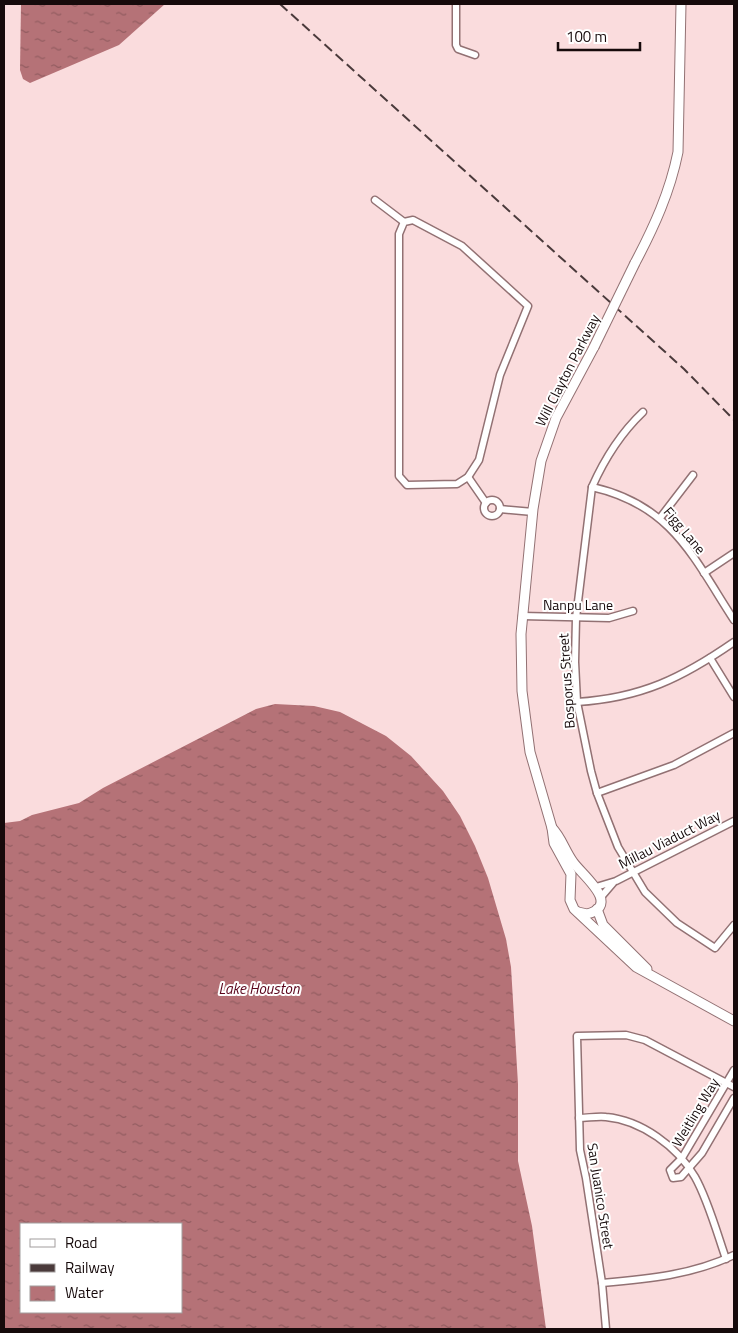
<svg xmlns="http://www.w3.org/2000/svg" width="738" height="1333" font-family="'Titillium Web',sans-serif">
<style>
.water{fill:url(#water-ripples);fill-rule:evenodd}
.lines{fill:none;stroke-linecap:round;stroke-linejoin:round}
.street-casing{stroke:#927173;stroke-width:9}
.secondary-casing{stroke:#927173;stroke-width:11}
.street{stroke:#fff;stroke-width:6}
.secondary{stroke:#fff;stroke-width:9}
.rail{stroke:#4a3a3b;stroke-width:2;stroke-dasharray:10 5;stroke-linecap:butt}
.secondary-bridge-casing{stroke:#927173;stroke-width:11;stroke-linecap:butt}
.secondary-bridge{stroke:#fff;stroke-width:9}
.labels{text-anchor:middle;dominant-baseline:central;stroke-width:4;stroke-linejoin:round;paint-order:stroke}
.street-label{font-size:14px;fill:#160a0b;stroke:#fff}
.water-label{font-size:15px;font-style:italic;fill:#5a041a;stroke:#fff}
</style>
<defs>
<pattern id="water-ripples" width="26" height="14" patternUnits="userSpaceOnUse" patternTransform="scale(1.25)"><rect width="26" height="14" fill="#b57277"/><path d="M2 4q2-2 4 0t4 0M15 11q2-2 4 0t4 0" fill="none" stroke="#925c60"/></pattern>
</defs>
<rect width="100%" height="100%" fill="#fadcdd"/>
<g class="water">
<polygon points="21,4 165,4 119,45 30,83 23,79 20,70"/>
<path d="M275 704 314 706 340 712 386 736 411 756 443 791 460 816 475 846 488 878 506 939 511 967 518 1084V1161L532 1226 546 1329H4V823L20 821 32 815 79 803 103 788 256 709ZM21 1224H181V1312H21Z"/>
</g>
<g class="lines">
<g class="street-casing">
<g id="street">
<polyline points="456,4 456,45 458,49 475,55"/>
<polyline points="375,200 404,222"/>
<polygon points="413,220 462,246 528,306 500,375 479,460 468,477 457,484 407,485 399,476 399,234 404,222"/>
<path d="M643 412C622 432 604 460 592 487L576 618 575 662 577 702 591 771 597 793 618 847 645 892 677 923 715 948 734 925"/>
<polyline points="468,477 486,503"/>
<path d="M592 487C672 505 693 557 734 620"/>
<circle cx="492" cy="508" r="8"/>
<polyline points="500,509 533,512"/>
<polyline points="660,518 693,475"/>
<polyline points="704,573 734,553"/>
<polyline points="522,616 609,618 633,611"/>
<polyline points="710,658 734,697"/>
<path d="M577 702C641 698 682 678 734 642"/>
<polyline points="597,793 674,765 734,733"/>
<polyline points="596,887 616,881 734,821"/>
<polyline points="601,897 613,883"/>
<polyline points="734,1070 682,1158 670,1170 673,1178 681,1177 702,1153 734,1098"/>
<path d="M579 1118C588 1118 597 1116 606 1117 641 1120 678 1147 695 1177 708 1200 717 1233 726 1259"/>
<path d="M602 1283C648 1279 692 1275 734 1255"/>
<polyline points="606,1329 602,1283 586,1178 580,1150 577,1036 626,1035 645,1040 734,1087"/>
</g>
</g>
<g class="secondary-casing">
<g id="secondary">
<path d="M635 263C654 227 670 192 678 152L681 4"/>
<polyline points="594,347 556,418 541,461 533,509 521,634 522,691 530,752 552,828 554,843 571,874 570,900 574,909 636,967 734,1021"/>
<path d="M552 828C561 837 565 851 573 862 582 875 622 905 587 914L578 912"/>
<polyline points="597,909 603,925 647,969"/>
</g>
</g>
<use href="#street" class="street"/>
<use href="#secondary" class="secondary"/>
<polyline class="rail" points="280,4 684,369 734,420"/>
<g class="secondary-bridge-casing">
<polyline id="secondary-bridge" points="594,347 635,263"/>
</g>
<use href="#secondary-bridge" class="secondary-bridge"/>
</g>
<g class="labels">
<g class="street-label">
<text transform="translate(567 370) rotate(-63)">Will Clayton Parkway</text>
<text transform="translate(685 530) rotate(50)">Figg Lane</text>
<text x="578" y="604">Nanpu Lane</text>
<text transform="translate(566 681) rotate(-94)">Bosporus Street</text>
<text transform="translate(669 839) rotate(-27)">Millau Viaduct Way</text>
<text transform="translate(695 1112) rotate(-59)">Weitling Way</text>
<text transform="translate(601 1196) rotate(81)">San Juanico Street</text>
</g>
<g class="water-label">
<text x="259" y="988">Lake Houston</text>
</g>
</g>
<rect width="738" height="1333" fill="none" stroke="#160a0b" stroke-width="10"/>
<rect x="20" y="1223" width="162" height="90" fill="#ffffff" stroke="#a29d9d"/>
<rect x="30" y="1239" width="25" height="8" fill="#ffffff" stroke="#a29d9d"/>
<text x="65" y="1248" font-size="15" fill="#160a0b">Road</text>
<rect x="30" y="1264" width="25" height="8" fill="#4a3a3b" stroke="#a29d9d"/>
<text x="65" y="1273" font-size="15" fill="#160a0b">Railway</text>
<rect x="30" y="1286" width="25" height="15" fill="url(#water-ripples)" stroke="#a29d9d"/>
<text x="65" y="1298" font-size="15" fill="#160a0b">Water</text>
<path d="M558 42v8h82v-8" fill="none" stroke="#160a0b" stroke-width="2.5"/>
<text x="566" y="42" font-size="15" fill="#160a0b" stroke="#ffffff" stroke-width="4" paint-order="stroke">100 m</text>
</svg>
